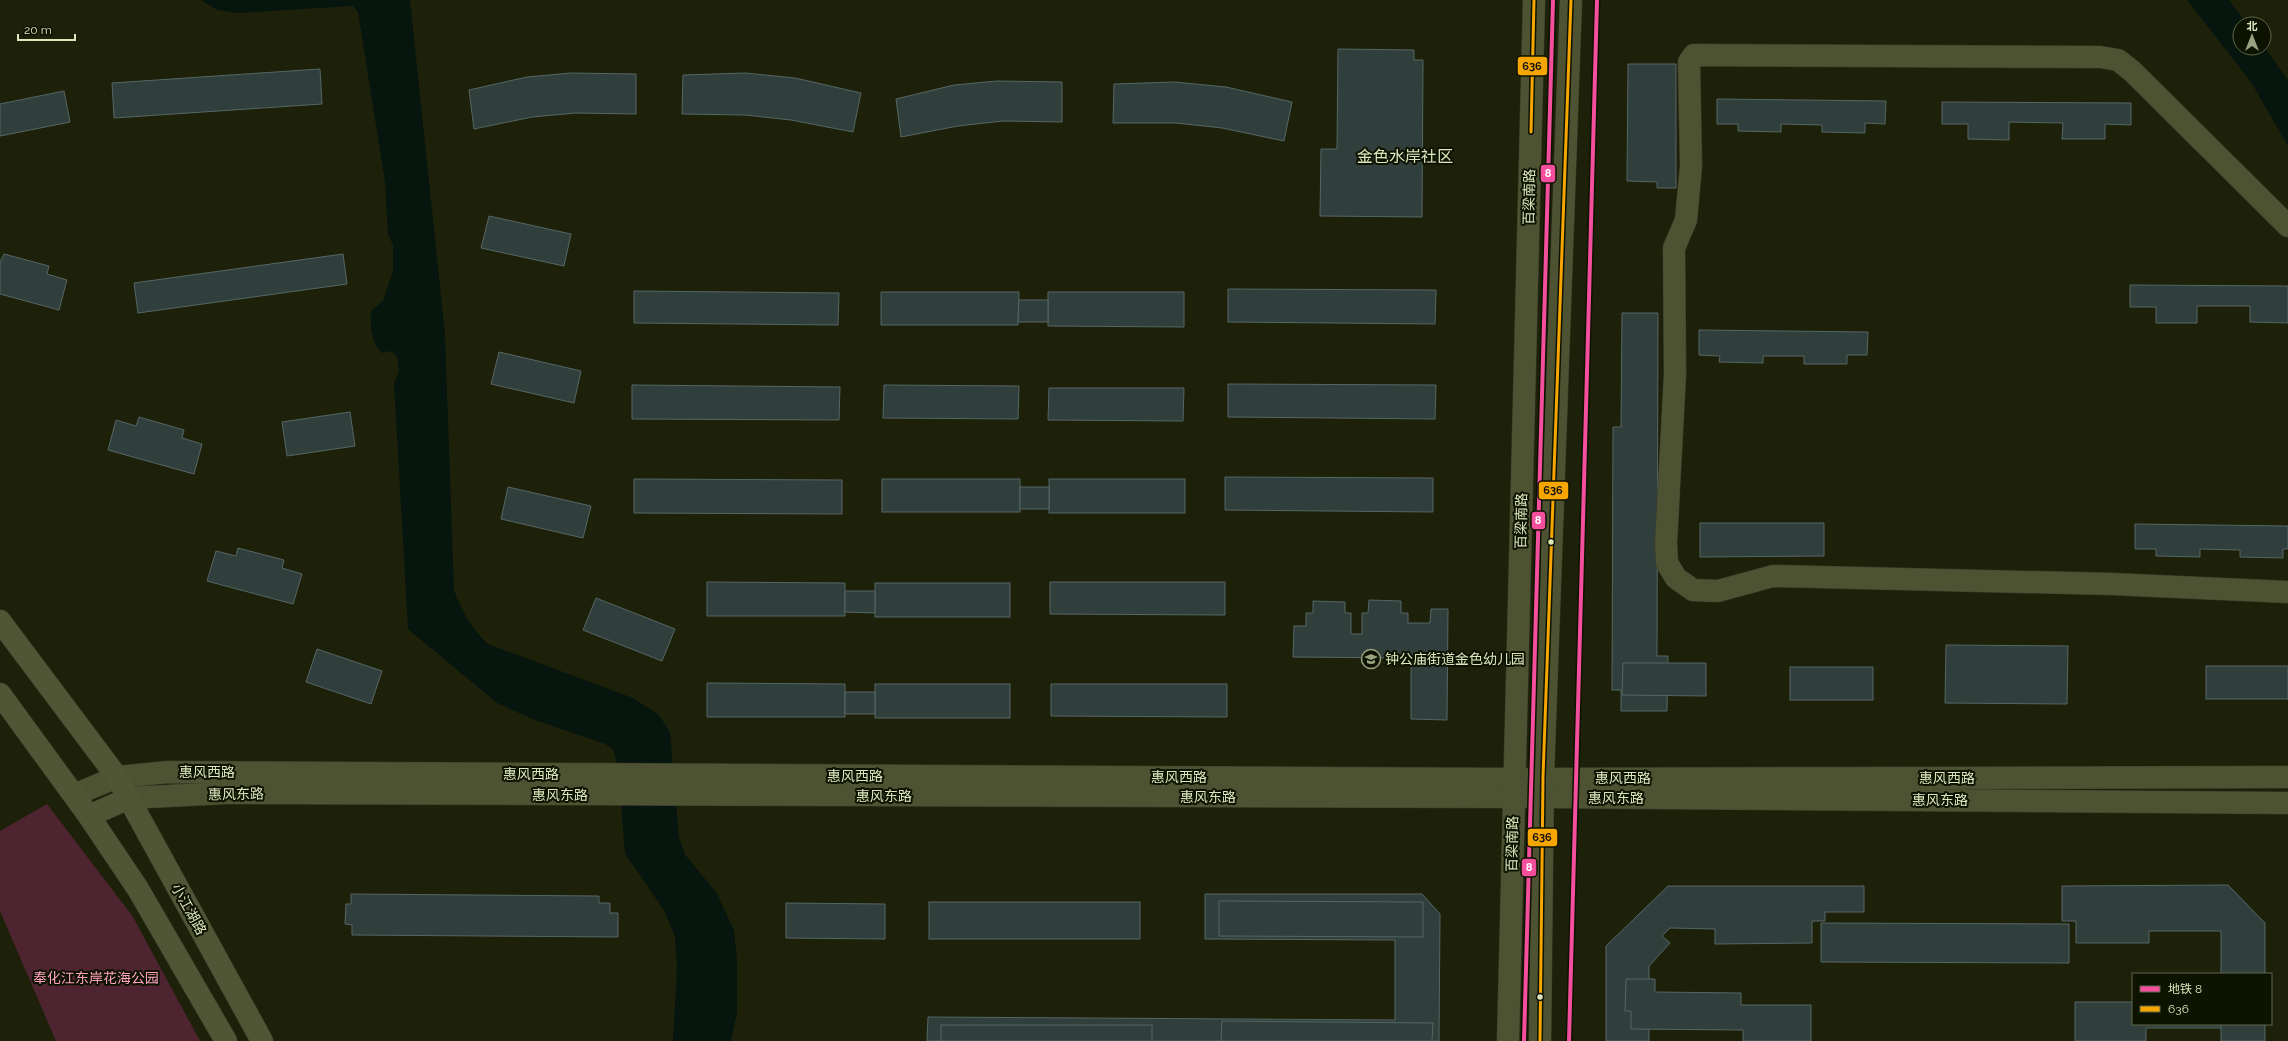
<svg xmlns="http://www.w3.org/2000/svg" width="2288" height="1041" font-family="Raleway,'Noto Sans SC',sans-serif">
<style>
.green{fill:#4d2430}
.water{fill:#07150f}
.building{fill:#313f3c;stroke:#556665}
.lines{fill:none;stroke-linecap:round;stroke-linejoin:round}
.minor-casing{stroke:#383b29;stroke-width:23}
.major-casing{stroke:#383b29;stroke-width:23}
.minor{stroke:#4d5232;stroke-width:22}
.major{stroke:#505536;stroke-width:22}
.bus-1-casing{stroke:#0e1200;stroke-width:6}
.bus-1{stroke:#f7a600;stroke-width:3}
.metro-1-casing{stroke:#0e1200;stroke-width:7}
.metro-1{stroke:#f44f9d;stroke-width:4}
.bus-dot{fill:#dde7be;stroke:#0e1200;stroke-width:1.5}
.labels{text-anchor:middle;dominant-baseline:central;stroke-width:4;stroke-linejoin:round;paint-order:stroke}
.street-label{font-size:14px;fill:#dde7be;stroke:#0e1200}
.poi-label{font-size:14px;fill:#dde7be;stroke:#0e1200;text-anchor:start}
.park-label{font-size:14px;fill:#ffa1c1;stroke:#0e1200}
.quarter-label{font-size:16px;fill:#dde7be;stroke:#0e1200}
.line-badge{stroke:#0e1200;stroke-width:1.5}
.badge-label{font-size:11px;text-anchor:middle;font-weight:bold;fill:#fff}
.pale-badge-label{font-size:11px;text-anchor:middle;font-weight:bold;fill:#111}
</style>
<rect width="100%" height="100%" fill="#1e210a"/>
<polygon class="green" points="47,804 133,917 200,1041 56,1041 0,911 0,831"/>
<g class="water">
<path d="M201 0H410L445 334 454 590C462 612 471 628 488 644L633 698 659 715 670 732 679 838 686 856 716 892 734 930 737 959V1012L731 1041H673L677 967 675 937 664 910 625 854 618 767 613 749 605 744 535 720 497 703 408 629 394 383 399 371 397 357 391 351 381 353C371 341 370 326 371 311L383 301 393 271V245L388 234 385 182 358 12 353 6 238 13 217 10Z"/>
<polygon points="2187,0 2229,0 2247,24 2240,24 2240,48 2264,47 2288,80 2288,146 2251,82"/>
</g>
<g class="building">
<polygon points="1338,49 1414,50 1414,60 1423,60 1422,217 1320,216 1321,149 1337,149"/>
<polygon points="1628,64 1676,64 1676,188 1657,188 1657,182 1627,181"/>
<polygon points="320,69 322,104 114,118 112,83"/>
<polygon points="571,73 636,74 636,114 576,113 532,117 474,129 469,90 527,77"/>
<polygon points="745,73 795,78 861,93 853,132 791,120 745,115 682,114 683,75"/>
<polygon points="997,81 1062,82 1062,122 1003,121 958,126 901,137 896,99 954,85"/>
<polygon points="1175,82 1226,87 1292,102 1284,141 1222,128 1176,123 1113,123 1114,84"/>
<polygon points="64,91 70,122 0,136 0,104"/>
<polygon points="1717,99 1886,101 1885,124 1865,123 1865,133 1822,132 1822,125 1781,124 1781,132 1738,131 1738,124 1717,124"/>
<polygon points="1942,102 2131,103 2131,125 2105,124 2105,139 2062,139 2063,123 2009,122 2009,140 1968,139 1968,124 1942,124"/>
<polygon points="489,216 571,234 564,266 481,248"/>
<polygon points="4,254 49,266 47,274 67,280 59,310 0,294 0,262"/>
<polygon points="343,254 347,284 138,313 134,283"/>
<polygon points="2130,285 2288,286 2288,323 2250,322 2250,306 2197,306 2197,323 2156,323 2156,307 2130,307"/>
<polygon points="1228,289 1436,290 1435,324 1228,322"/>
<polygon points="634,291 839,293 838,325 634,323"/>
<polygon points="881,292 1019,292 1018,325 881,325"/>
<polygon points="1048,292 1184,292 1184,327 1048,326"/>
<polygon points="1019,300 1048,300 1048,322 1018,322"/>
<polygon points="1622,313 1658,313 1657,656 1668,656 1667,711 1621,711 1621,690 1612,690 1613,427 1621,427"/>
<polygon points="1699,330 1868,332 1867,355 1847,355 1847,364 1804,364 1804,356 1763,356 1763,363 1719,362 1720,356 1699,355"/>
<polygon points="499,352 581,371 574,403 491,384"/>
<polygon points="1228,384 1436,385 1435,419 1228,417"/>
<polygon points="632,385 840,387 839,420 632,419"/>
<polygon points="884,385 1019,386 1018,419 883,418"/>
<polygon points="1049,388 1184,388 1183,421 1048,420"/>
<polygon points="350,412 355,446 287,456 282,422"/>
<polygon points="139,417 184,430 182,438 202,444 194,474 108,450 116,420 136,426"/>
<polygon points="1225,477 1433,478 1433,512 1225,510"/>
<polygon points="634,479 842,480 842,514 634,513"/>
<rect x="882" y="479" width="138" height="33"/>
<rect x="1049" y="479" width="136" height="34"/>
<polygon points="508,487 591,506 583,538 501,519"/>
<rect x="1020" y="487" width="29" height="22"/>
<polygon points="1700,523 1824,523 1824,556 1700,557"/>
<polygon points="2135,524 2288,526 2288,549 2283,549 2283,558 2240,557 2240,550 2200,549 2200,557 2156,556 2156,549 2135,549"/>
<polygon points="238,548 284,560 282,568 302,574 293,604 207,581 216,551 236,556"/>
<polygon points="707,582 845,583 845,616 707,616"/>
<polygon points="1050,582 1225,582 1225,615 1050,614"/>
<rect x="875" y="583" width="135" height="34"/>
<polygon points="845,591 875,591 875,613 845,612"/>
<polygon points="596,598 675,629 662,661 583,630"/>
<polygon points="1369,600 1401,601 1401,613 1408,613 1408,623 1430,623 1431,609 1448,609 1447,720 1411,719 1411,658 1293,657 1294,626 1306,626 1306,613 1313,613 1313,601 1345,602 1345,613 1351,613 1351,634 1362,634 1362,613 1368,613"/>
<polygon points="1946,645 2068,646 2067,704 1945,703"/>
<polygon points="317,649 382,671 371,704 306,682"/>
<polygon points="1623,663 1706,663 1706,696 1622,695"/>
<rect x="2206" y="666" width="82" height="33"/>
<rect x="1790" y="667" width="83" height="33"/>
<polygon points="707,683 845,684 845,717 707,717"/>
<rect x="875" y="684" width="135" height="34"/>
<polygon points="1051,684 1227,684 1227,717 1051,716"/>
<rect x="845" y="692" width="30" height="22"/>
<polygon points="2228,885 2265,923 2265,974 2221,974 2221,931 2149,931 2149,943 2076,943 2076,921 2062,921 2062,886"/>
<polygon points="1668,886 1864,886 1864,912 1825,912 1825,921 1812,921 1812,943 1715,944 1715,929 1670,928 1662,936 1670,943 1649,966 1649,1041 1606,1041 1606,946"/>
<polygon points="351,894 599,896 599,903 610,903 610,913 618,913 618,937 352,935 352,925 345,924 346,904 351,904"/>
<polygon points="1205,894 1422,894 1440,914 1439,1041 927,1041 928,1017 1395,1020 1395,940 1205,939"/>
<polygon points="1219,901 1423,902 1423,937 1219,936"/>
<rect x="929" y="902" width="211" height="37"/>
<polygon points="786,903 885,904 885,939 786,938"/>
<polygon points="1821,923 2069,924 2069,963 1821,962"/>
<polygon points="1626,979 1655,979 1655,992 1741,993 1741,1005 1811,1005 1811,1041 1743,1041 1743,1030 1631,1029 1631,1011 1625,1011"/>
<polygon points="2075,1002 2133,1002 2133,1024 2261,1024 2261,1028 2146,1028 2146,1041 2075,1041"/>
<polygon points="1222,1021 1433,1023 1432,1041 1221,1041"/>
<rect x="2221" y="1024" width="44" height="17"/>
<rect x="941" y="1025" width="211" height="16"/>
</g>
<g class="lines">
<g class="minor-casing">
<g id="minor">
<polyline points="2288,226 2132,71 2118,60 2100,57 1694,55 1689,62 1691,166 1686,220 1674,248 1675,374 1666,543 1667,563 1676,578 1693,590 1718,591 1773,576 2112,584 2288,592"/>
<polyline points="74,795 117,777 168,772 1515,779 2288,777"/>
<polyline points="129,798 226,793 1542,797 2288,803"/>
<polyline points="1508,1041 1534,0"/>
<polyline points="1540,1041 1543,777 1571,0"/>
</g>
</g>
<g class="major-casing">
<g id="major">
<polyline points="0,621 117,777 262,1041"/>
<polyline points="0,694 89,816 138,889 226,1041"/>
<polyline points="89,816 129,798"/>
</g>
</g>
<use href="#minor" class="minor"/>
<use href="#major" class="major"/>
<g class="bus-1-casing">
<g id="bus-1">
<polyline points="1531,132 1534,0"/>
<polyline points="1540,1041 1543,777 1571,0"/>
</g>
</g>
<use href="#bus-1" class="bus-1"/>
<g class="metro-1-casing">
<g id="metro-1">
<polyline points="1524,1041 1553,0"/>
<polyline points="1569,1041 1597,0"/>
</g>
</g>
<use href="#metro-1" class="metro-1"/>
</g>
<defs>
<g id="school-ring" transform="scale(1)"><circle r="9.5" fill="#0e1200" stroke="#9aa27f" stroke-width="1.5"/><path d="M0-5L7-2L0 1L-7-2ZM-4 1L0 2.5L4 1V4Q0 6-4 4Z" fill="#9aa27f"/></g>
</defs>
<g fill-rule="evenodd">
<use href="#school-ring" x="1371" y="659"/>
</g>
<g class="bus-dot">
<circle cx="1551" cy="542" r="3.5"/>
<circle cx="1540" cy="997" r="3.5"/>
</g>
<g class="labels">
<g class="street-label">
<text transform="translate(1529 197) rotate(-89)">百梁南路</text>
<text transform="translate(1521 521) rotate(-89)">百梁南路</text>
<text x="207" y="772">惠风西路</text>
<text x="531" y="774">惠风西路</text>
<text x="855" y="776">惠风西路</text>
<text x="1179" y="777">惠风西路</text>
<text x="1623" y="778">惠风西路</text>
<text x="1947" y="778">惠风西路</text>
<text transform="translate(236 794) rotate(-1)">惠风东路</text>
<text x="560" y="795">惠风东路</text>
<text x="884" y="796">惠风东路</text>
<text x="1208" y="797">惠风东路</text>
<text x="1616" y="798">惠风东路</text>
<text x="1940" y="800">惠风东路</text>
<text transform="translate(1512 844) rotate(-89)">百梁南路</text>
<text transform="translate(189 909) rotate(61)">小江湖路</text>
</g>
<g class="poi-label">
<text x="1385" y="659">钟公庙街道金色幼儿园</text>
</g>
<g class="park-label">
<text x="96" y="978">奉化江东岸花海公园</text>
</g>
<g class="quarter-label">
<text x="1405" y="156">金色水岸社区</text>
</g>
</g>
<g class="line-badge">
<rect x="1517" y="56" width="31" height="20" rx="4" fill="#f7a600"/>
<rect x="1540" y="164" width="16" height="19" rx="4" fill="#f44f9d"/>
<rect x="1538" y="481" width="31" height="19" rx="4" fill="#f7a600"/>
<rect x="1531" y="511" width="15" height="19" rx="4" fill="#f44f9d"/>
<rect x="1527" y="828" width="31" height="19" rx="4" fill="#f7a600"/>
<rect x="1521" y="858" width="16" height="19" rx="4" fill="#f44f9d"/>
</g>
<g class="badge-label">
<text x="1548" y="177">8</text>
<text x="1538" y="524">8</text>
<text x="1529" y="871">8</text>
</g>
<g class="pale-badge-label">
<text x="1532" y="70">636</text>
<text x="1553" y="494">636</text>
<text x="1542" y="841">636</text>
</g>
<rect x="2132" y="973" width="140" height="52" fill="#0e1200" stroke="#61674c"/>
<rect x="2140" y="986" width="20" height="6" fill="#f44f9d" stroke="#61674c"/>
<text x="2168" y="993" font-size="12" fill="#dde7be">地铁 8</text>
<rect x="2140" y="1006" width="20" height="6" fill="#f7a600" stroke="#61674c"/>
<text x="2168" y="1013" font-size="12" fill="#dde7be">636</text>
<g transform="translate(2252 36)"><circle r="19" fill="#0e1200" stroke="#61674c"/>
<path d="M0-3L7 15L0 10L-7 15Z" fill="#9aa27f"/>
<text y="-6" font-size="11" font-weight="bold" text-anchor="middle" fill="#dde7be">北</text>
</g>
<path d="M18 34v6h57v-6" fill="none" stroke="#dde7be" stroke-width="2"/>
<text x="24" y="34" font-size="12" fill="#dde7be" stroke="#0e1200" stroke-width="3" paint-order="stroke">20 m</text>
</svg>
